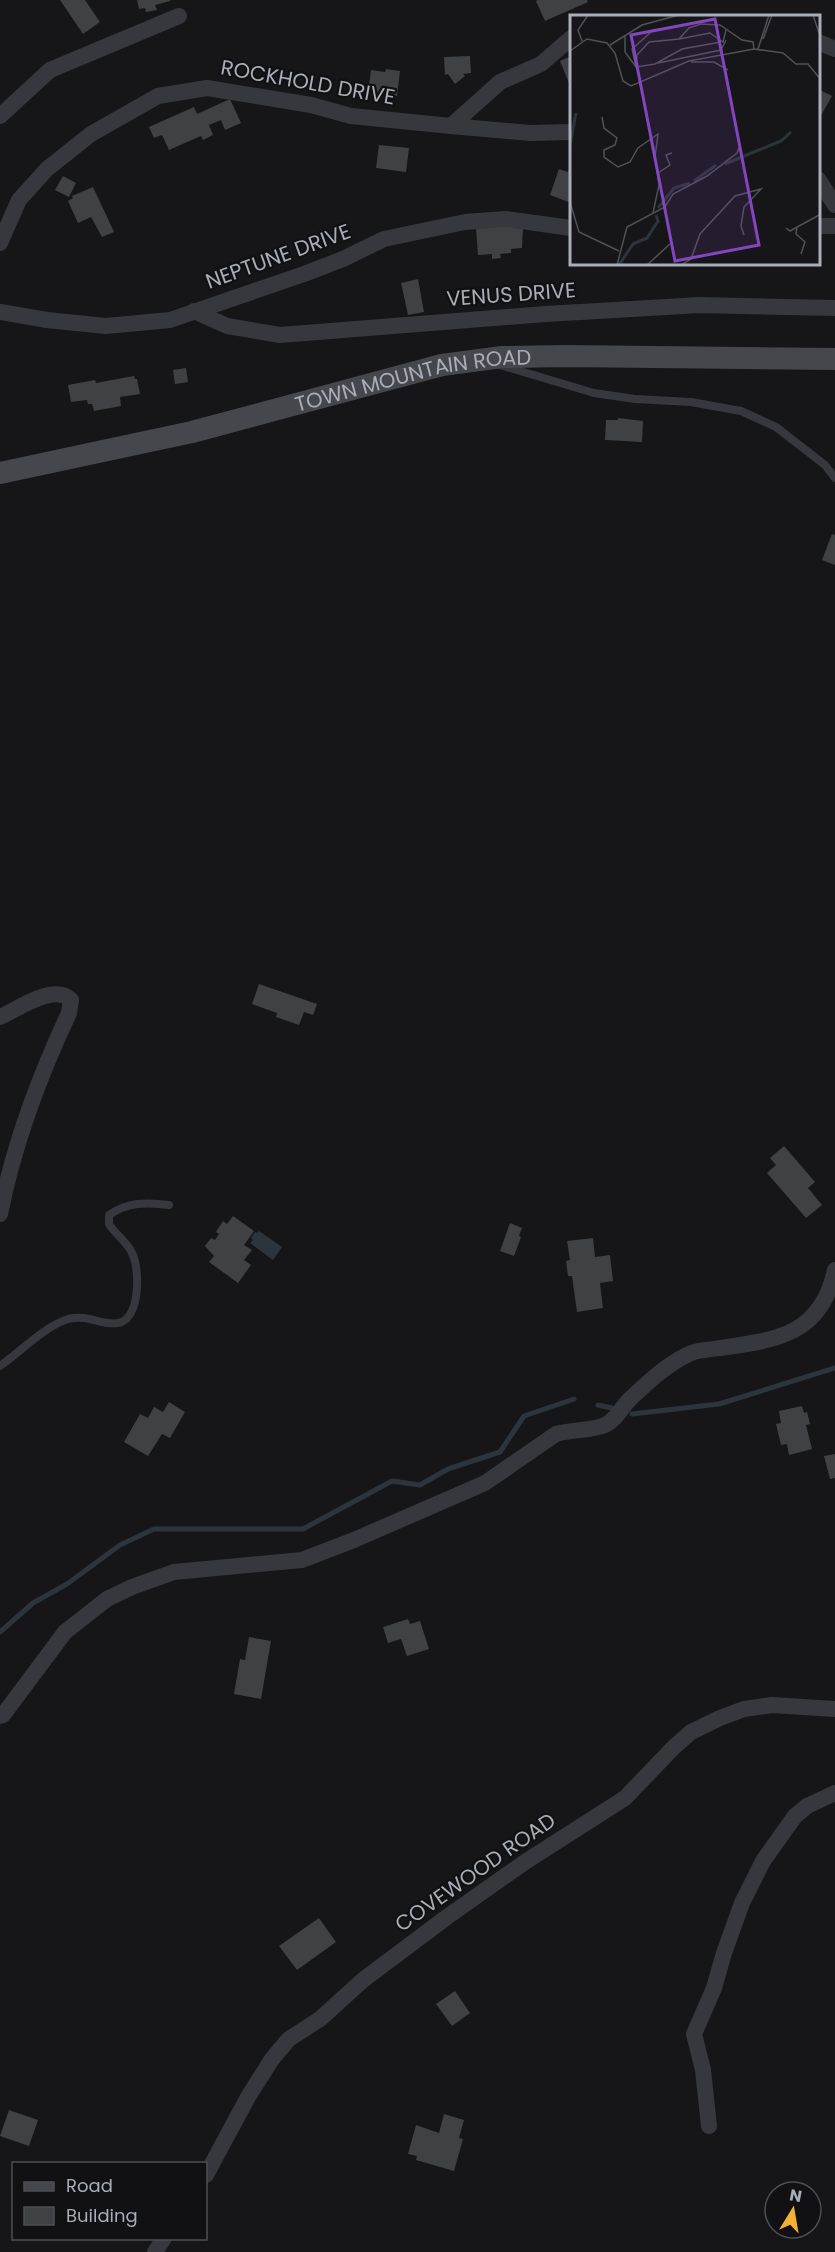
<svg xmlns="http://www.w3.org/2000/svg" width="835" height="2252" font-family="Poppins,sans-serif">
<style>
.water{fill:#2c353c}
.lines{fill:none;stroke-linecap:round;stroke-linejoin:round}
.stream{stroke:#2c353c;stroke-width:5}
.building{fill:#404145}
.service{stroke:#37383d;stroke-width:8}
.minor{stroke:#37383d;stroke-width:16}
.secondary{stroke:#45474d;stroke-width:22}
.labels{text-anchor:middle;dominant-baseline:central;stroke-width:4.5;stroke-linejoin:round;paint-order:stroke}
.street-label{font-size:21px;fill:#a8adb8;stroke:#111113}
.inset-river{fill:none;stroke:#2c353c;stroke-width:3}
.inset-road{fill:none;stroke:#505258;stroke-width:1.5}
.view{fill:#8446be;fill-opacity:0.15;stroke:#8446be;stroke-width:3}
.inset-edge{fill:none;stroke:#a8adb8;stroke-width:3}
</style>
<rect width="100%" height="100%" fill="#161618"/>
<polygon class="water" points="259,1231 282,1247 273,1260 250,1243 253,1240 251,1238 255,1232 257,1233"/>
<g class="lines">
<g class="stream">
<polyline points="598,1405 612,1408"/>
<polyline points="632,1414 719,1404 835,1368"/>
<polyline points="0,1632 33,1603 67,1584 120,1545 154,1529 303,1529 392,1481 420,1485 448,1469 500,1452 524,1416 574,1399"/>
</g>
</g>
<g class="building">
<polygon points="60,0 85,0 100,22 83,34"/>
<polygon points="137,0 170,0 170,1 155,5 157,10 146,12 145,8 139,9"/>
<polygon points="538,0 587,0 588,2 545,21 536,1"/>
<polygon points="470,56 471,73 463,74 465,76 455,84 448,74 445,75 444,57"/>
<polygon points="571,56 571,88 560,61"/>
<polygon points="386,69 400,71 397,96 368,92 371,70 385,72"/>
<polygon points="818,89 832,96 818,121"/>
<polygon points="230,99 241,123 225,130 221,120 209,125 213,135 203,140 201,136 169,150 162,135 154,138 149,127 194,107 197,114"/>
<polygon points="379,145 409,148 406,172 376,168"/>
<polygon points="571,166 571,203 550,195 559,169 568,172"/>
<polygon points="63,176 76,183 69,197 55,190"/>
<polygon points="93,187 114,232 102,237 91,217 78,223 68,201 73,198 72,196"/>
<polygon points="507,225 523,228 522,248 511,249 511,253 500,254 501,258 492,259 492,254 478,255 476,228"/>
<polygon points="418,279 424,312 408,315 401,283"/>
<polygon points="186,368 188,382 175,384 173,370"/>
<polygon points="134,376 135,379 137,379 140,394 120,397 121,406 94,411 92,404 88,404 87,400 71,402 68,385 95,380 96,383"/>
<polygon points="618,418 643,421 642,442 605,440 606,420 618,420"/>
<polygon points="832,534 835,535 835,565 822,560"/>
<polygon points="259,984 317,1004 313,1015 304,1012 299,1025 276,1017 277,1013 252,1004"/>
<polygon points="784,1146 815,1182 808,1188 822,1205 806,1218 767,1173 776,1165 770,1158"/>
<polygon points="233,1216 254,1231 244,1245 252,1250 244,1260 251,1265 238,1283 209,1262 214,1256 205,1246 211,1238 215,1240 219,1234 216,1232 223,1221 227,1224"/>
<polygon points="510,1223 522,1228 519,1236 521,1237 514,1256 500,1251"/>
<polygon points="593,1238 595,1257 610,1255 613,1281 600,1283 603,1308 577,1312 572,1276 568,1276 566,1261 570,1260 567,1241"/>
<polygon points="169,1402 185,1412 170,1438 162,1434 148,1456 124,1442 140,1414 148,1418 154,1407 163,1412"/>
<polygon points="802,1406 804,1413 807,1412 810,1424 806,1425 812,1449 789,1455 787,1444 781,1445 776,1424 781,1423 779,1411"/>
<polygon points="835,1454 835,1478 830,1479 824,1456"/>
<polygon points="408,1619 410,1624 420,1621 429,1649 407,1656 401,1639 388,1643 383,1627"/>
<polygon points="249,1637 271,1641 261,1699 234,1694 240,1659 245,1660"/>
<polygon points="319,1918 336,1942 297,1970 279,1946"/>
<polygon points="455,1991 470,2013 452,2026 436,2004"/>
<polygon points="9,2110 38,2120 29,2146 0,2136"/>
<polygon points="444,2114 464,2120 459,2138 463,2139 454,2171 416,2160 417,2156 408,2154 416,2125 439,2133"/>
</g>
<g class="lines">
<g class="service">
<polyline points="500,365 594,393 635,399 691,402 741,411 776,427 825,465 835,478"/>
<path d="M0 1366C20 1352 45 1326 68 1319 89 1314 102 1326 118 1323 141 1319 140 1268 132 1253 127 1242 115 1234 109 1224V1215C127 1202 148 1202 169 1205"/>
</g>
<g class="minor">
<polyline points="818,42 835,49"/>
<polyline points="0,116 50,70 179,16"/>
<polyline points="451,126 530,133 571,132"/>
<polyline points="818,179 835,205"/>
<polyline points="818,226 835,226"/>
<polyline points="0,243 19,200 47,169 91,134 158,96 207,88 311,105 351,116 451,126 500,82 541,64 571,38"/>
<polyline points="194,311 227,326 280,335 546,314 700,305 835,308"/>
<polyline points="0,312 47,320 106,326 170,320 304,274 343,259 384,239 465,222 506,219 571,228"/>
<path d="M0 1017C18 1009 54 983 71 1000L69 1013C38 1079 14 1143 0 1214"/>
<path d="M0 1716 3 1715 65 1632 107 1599 132 1587 174 1572 302 1560 354 1540 485 1483 556 1434C572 1429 592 1431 605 1425 616 1420 622 1407 630 1399 647 1383 667 1364 689 1354 698 1349 710 1350 720 1348 777 1340 821 1335 835 1270"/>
<polyline points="709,2126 703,2070 694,2034 714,1988 724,1953 742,1903 763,1861 795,1816 807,1806 835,1793"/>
<polyline points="206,2175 248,2097 272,2059 289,2039 320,2019 363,1980 447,1917 525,1862 625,1798 674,1747 691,1732 720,1718 744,1709 772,1705 835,1709"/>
<polyline points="155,2252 164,2238"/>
</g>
<path class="secondary" id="s1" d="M0 473 192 432 442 365 502 357 567 356 835 359"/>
</g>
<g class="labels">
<g class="street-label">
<text transform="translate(308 82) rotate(10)">ROCKHOLD DRIVE</text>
<text transform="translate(278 256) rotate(-20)">NEPTUNE DRIVE</text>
<text transform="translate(511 294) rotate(-4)">VENUS DRIVE</text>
<text stroke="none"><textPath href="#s1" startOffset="424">TOWN MOUNTAIN ROAD</textPath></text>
<text transform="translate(475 1872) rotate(-35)">COVEWOOD ROAD</text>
</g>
</g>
<g transform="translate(570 15)">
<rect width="250" height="250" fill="#161618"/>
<path class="inset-river" d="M0 130 6 98M155 149 211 126 221 117M124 166 146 150M88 193 104 173 120 168M49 250 63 229 77 223 88 206 86 200"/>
<path class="inset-road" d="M243 0 249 18M80 18 62 34 66 52 85 49 112 34 151 27M55 21V37L66 52 67 40 79 27 109 24 119 13 131 9 150 10 172 25 183 27 184 34M109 24 140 18 153 27 156 15M193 24 202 0M12 26 8 15 18 0M40 30 72 10 109 0M188 34 199 0M0 36 17 24 37 28 45 38 53 66 61 71 119 46 184 34 213 38 226 49H238L251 65M121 47H144L158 55M88 48 151 35 156 25M32 102 34 113 47 123 45 130 34 135V142L48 152 60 147 68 133 88 119 85 142 89 170 83 198M88 158 100 150 96 140 102 138M0 187 9 217 49 236M227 212 226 219 235 227 231 239M216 213 220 216 251 199M47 250 57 212 95 192 103 179 137 161 167 138 170 130M77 250 100 229M111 250 121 244 130 219 165 181 191 174 174 192 171 211 174 220"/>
<path class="view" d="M145 4 189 230 105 246 61 20Z"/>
<rect width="250" height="250" class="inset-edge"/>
</g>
<rect x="12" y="2162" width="195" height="78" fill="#111113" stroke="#4d4f55" stroke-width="1.5"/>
<rect x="24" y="2182" width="30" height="9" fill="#45474d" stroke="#4d4f55" stroke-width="1.5"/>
<text x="66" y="2192" font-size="18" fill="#a8adb8">Road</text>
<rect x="24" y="2207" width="30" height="18" fill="#404145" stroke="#4d4f55" stroke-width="1.5"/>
<text x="66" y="2222" font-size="18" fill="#a8adb8">Building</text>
<g transform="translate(793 2210) rotate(11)"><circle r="28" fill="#111113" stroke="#4d4f55" stroke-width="1.5"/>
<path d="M0-4.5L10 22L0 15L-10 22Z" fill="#f2b134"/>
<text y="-9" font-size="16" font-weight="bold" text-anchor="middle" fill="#a8adb8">N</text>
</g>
</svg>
